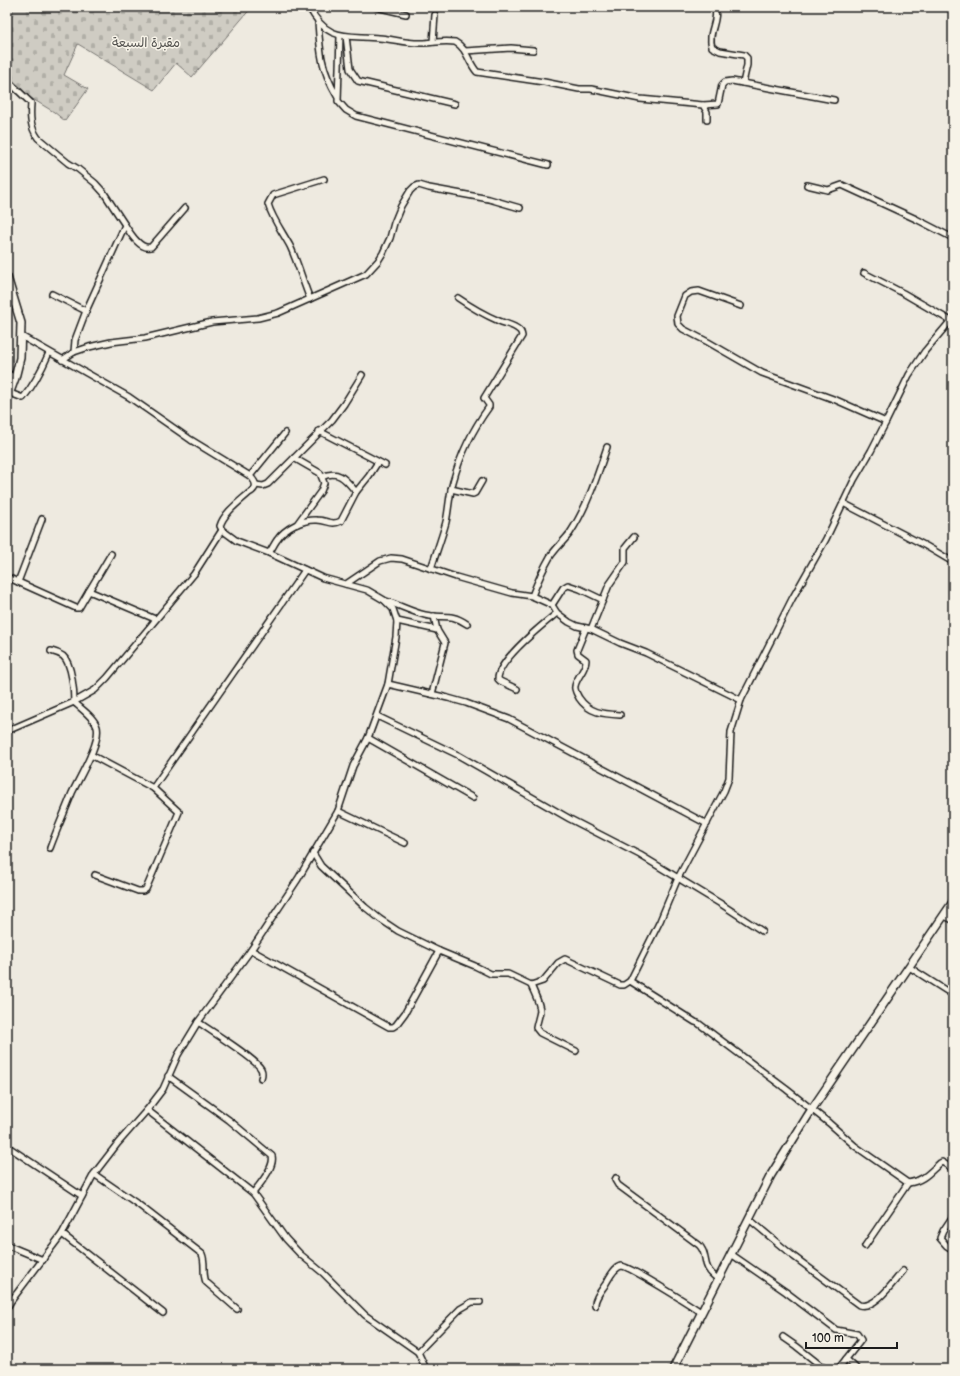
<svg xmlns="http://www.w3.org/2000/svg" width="960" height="1376" font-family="'Balsamiq Sans','Playpen Sans Arabic',sans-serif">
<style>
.cemetery{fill:url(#cemetery-stones);stroke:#767470}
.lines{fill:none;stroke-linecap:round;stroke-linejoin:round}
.street-casing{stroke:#1c1c1c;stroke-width:8}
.secondary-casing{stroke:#1c1c1c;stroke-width:10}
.street{stroke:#f7f3e8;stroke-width:5}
.secondary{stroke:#f7f3e8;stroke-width:7}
.labels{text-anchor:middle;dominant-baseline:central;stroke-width:3;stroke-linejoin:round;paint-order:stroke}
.park-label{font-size:13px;fill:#52514e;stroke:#f7f3e8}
</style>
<defs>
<pattern id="cemetery-stones" width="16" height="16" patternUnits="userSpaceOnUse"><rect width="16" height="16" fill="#cfccc3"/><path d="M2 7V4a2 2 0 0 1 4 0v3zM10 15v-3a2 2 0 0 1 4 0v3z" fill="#b1afa7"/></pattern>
</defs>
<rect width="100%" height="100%" fill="#eeeae0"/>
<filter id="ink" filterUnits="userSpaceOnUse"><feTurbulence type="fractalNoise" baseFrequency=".025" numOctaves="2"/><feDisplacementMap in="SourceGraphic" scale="8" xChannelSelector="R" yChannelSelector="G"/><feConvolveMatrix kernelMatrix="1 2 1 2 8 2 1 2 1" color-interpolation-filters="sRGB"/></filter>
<g filter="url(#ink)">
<polygon class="cemetery" points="7,7 252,7 192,77 176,63 154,90 78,44 64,75 88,89 65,121 54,112 31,98 7,76"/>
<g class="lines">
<g class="street-casing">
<g id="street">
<path d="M309 7C327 42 346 35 379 38 392 39 406 43 419 43 431 43 444 40 455 42 467 48 468 62 477 72L544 82 579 89H591L640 99 703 105 707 112V120"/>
<polyline points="376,7 406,14"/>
<path d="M713 7 715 8C719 21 707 33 712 47L720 51 744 55 747 58V65L743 83"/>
<path d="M318 22C320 52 321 69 337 96"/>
<polyline points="340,36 338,101 346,110 356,116 548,165"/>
<polyline points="346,36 350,69 358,81 455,104"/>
<polyline points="433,42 435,15"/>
<polyline points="465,51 511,48 533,50"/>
<path d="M7 80 31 103C30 116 30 127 38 138L68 163 78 169 95 183 104 193 125 225 86 311 75 340 74 352"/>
<polyline points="703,105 718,104 722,85 725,82 732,81 834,100"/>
<polyline points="807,185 828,190 842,185 916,219 953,238"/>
<path d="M125 225C130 233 140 250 151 247L185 208"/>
<polyline points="864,273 903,293 951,321"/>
<polyline points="52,294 86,311"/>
<path d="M310 299C303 282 298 263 290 246 283 233 272 218 268 204L273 195 324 179"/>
<polyline points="741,306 699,291 691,292 685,296 677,316 678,324 683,329 708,342 762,373 836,400 886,422"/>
<polyline points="62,360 74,352 89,347 111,342 145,338 212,322 258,318 278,313 366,274 378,261 383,253 390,238 394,223 401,206 410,191 414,187 419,185 429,188 489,199 520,208"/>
<polyline points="7,373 15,378"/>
<path d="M10 393 23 398C35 384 42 369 49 353"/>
<polyline points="319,431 385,465"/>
<polyline points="294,458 320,473 324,483 321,491 297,524"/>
<polyline points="250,476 285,433"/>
<path d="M322 477C339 469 346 480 356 492"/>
<polyline points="256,485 263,486 268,484 332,420 344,404 362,375"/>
<polyline points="451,489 473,494 475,493 482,481"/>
<polyline points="843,503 926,546 953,562"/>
<path d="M269 553C272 549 274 544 277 540 285 528 303 519 317 520 328 520 331 526 341 521L356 492 369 476 378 462"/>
<path d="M431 569C436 553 442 537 446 522 449 508 449 495 453 482 460 456 473 429 489 407V405L484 398 522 336C521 333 522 332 519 330 514 325 506 324 499 321 485 315 471 307 458 298"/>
<polyline points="7,577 76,608 79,608 89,591 155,619"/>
<polyline points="18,582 42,519"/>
<polyline points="346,584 380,561 391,558 402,559 456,577 512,593 532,596 552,605 557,613 569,622 577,626 591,629 620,643 646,653 741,700"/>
<polyline points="89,591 111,554"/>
<path d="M532 596C537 583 543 569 550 557 556 548 564 541 570 533 587 507 597 477 607 447"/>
<path d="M386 601C399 605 412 612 425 615 442 619 450 612 467 624"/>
<polyline points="552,605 563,588 568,585 580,589 603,600"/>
<polyline points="434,616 437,630"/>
<polyline points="397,621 437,630 445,643 432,694"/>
<path d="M586 628 577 650 578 654 586 660C586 670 577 676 575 686 574 690 577 694 579 698 589 713 603 714 620 715"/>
<polyline points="591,629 609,585 625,562 625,548 634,537"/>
<path d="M51 651C55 652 60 654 63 656 72 664 74 691 74 702"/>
<polyline points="388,684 448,698 466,703 509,719 707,824"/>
<path d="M517 689 500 681 498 679C498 660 542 625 557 613"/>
<polyline points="74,702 95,690 107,678 194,574 222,530"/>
<polyline points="377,716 458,755 570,819 640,855 721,904 762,931"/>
<path d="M7 731 74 702C81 709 94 717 97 727 101 742 79 778 72 793 65 811 57 829 50 848"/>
<polyline points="368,738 473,798"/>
<polyline points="91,755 153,788 179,812 146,889 143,891 138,891 95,875"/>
<polyline points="153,788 305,570"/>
<polyline points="338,811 405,843"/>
<path d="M313 853 321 866 365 907 380 919 398 931 439 951 475 966 491 974H508L531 985 543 981 558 963 565 959 620 985H624L630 981 695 1022 698 1023 786 1089 829 1123 855 1146 908 1183C923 1181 929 1173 940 1163L942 1162 953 1169"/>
<polyline points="251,950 389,1027 393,1027 396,1025 405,1013 439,951"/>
<polyline points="909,967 953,995"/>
<polyline points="630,981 660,921 678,878 724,791 729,778 731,732 741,700 792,599 826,539 854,480 871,451 886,422 909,375 925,351 953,318"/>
<path d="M531 985C534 993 540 1003 540 1011 539 1017 537 1022 536 1028L540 1033 576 1051"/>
<path d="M198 1022C211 1031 255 1058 261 1069 263 1073 262 1075 261 1078"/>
<path d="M168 1076 229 1120 272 1156C275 1167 260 1184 253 1193"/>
<polyline points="147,1110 253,1193 286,1239 300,1254 323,1273 365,1315 418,1352"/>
<polyline points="7,1146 82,1196"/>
<path d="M94 1174 139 1205 202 1254C206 1263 202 1273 206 1282L237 1309"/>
<path d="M616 1178 615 1180 618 1185 699 1245C710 1256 699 1266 718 1279"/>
<polyline points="953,1216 943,1231 940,1238 947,1246 953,1250"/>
<path d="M749 1219 793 1256 859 1305C875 1310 893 1282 903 1271"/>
<polyline points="62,1234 163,1313"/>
<polyline points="7,1245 43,1260"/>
<polyline points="865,1246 908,1183"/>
<polyline points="731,1254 786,1292 836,1330 857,1334 861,1340 846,1359 857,1369"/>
<path d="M595 1306C594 1299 601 1291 605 1285 609 1279 613 1268 621 1266 628 1265 692 1306 701 1312"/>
<path d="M7 1308 11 1301 62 1234 94 1174 118 1143 147 1110 163 1089 178 1055 198 1022 251 950 298 879 338 811 353 766 368 738 388 684 396 637 397 621 393 609 384 600 367 590 323 578 269 553 237 541 222 530 220 526C224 513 239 502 249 493 251 492 253 491 254 489 258 484 253 479 250 476L191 440 129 397 21 336"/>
<polyline points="783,1337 796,1346 825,1369"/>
<polyline points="426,1369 418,1352 460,1309 472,1302 480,1302"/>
<polyline points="838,1369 846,1359"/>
</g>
</g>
<g class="secondary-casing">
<g id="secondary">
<polyline points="7,277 21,323 20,358 15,378 7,400"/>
<polyline points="945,915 953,919"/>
<polyline points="673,1369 771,1175 812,1109 953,902"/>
</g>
</g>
<use href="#street" class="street"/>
<use href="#secondary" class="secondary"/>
</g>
</g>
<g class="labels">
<g class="park-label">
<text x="146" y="43">مقبرة السبعة</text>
</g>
</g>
<rect width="960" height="1376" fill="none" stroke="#f7f3e8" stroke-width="24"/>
<rect x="12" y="12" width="936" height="1352" fill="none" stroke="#1c1c1c" stroke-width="1.5" filter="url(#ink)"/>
<path d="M806 1342v6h91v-6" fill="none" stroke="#1c1c1c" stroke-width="2"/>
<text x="812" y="1342" font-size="12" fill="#1c1c1c" stroke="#f7f3e8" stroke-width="3" paint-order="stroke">100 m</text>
</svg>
